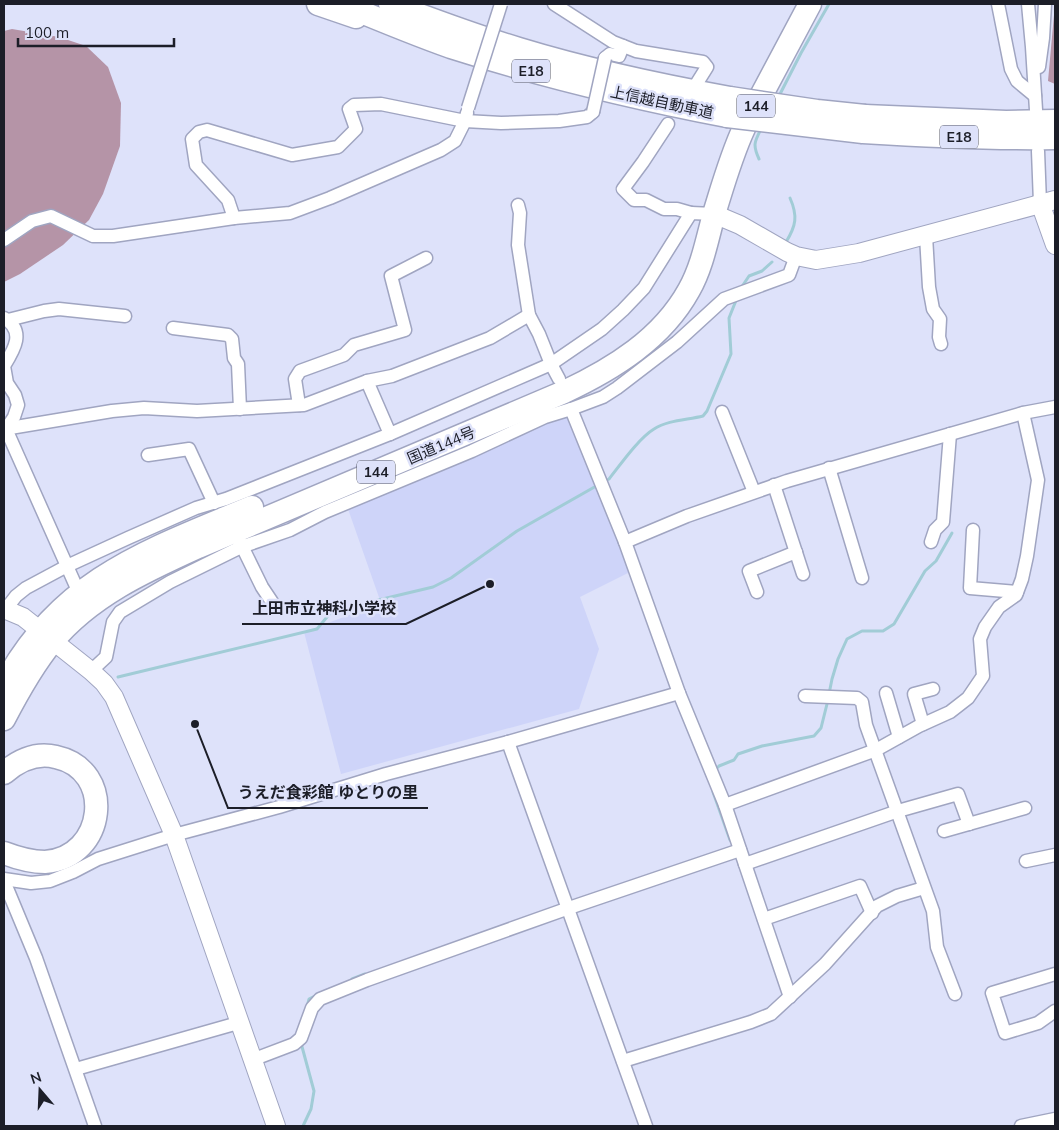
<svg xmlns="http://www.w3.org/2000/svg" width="1059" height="1130" font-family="Mulish,'Noto Sans JP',sans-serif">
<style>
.built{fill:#ced4f9}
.forest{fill:#b594a7}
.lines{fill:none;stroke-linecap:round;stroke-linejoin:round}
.stream{stroke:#a1ccd6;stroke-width:3}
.street-casing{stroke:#a0a5c1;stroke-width:15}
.secondary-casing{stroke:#a0a5c1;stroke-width:20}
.highway-casing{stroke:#a0a5c1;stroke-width:25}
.street{stroke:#fff;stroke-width:12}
.secondary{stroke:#fff;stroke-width:18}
.highway{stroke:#fff;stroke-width:22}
.street-bridge-casing{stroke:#a0a5c1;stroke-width:15;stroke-linecap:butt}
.highway-bridge-casing{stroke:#a0a5c1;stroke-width:25;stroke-linecap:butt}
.street-bridge{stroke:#fff;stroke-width:12}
.highway-bridge{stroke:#fff;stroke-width:22}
.labels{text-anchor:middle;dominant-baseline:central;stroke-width:5;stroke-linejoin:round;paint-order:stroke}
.shield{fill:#dee2fa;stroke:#565967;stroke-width:1}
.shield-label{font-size:14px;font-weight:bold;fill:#1c1e28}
.street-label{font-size:15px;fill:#1c1e28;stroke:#dee2fa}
.leader{fill:none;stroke:#1c1e28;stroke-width:2}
.callout-dot{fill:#1c1e28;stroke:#dee2fa;stroke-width:2}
.callout-label{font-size:16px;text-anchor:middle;font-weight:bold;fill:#1c1e28;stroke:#dee2fa;stroke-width:5;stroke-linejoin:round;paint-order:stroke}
</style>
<rect width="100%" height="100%" fill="#dee2fa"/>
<polygon class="built" points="569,413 632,571 580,597 599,649 579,709 341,774 304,632 381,603 348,509 428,477"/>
<g class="forest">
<polygon points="1055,4 1055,84 1048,81"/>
<polygon points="12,29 59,37 86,46 108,67 121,103 120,146 103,194 89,220 63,245 20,274 4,282 4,31"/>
</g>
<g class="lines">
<g class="stream">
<polyline points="778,98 801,53 829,4"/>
<path d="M759 159C752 144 755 141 762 127"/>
<path d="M786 242C796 226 798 216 790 198"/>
<polyline points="741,288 749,276 762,271 772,262"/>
<path d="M603 482 609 479C620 465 639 438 654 429 668 420 687 420 703 416L707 411 731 354 729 318 737 298"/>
<polyline points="118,677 317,629 332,611 433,587 451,578 517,531 598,485"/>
<polyline points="829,694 832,679 838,659 847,639 862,631 883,631 894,624 925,571 936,561 952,533"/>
<polyline points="715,770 719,766 734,760 738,754 762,746 814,736 821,728 828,700"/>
<polyline points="713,792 730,840"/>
<polyline points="352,979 365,974"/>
<polyline points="307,1007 309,999 317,995"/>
<polyline points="301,1043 314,1091 311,1109 303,1126"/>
</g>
<g class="street-casing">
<g id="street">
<polyline points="554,4 613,42 636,51 703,62 707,67 697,83"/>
<polyline points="998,4 1011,69 1017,81 1035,96"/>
<polyline points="1028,4 1032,47 1036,110"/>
<polyline points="605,58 610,54 619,56 623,46"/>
<polyline points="1039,67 1043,38 1045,4"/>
<polyline points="668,124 643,162 623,189 634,200 646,200 664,209 677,209 691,213"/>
<polyline points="1038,151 1040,203"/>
<polyline points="518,205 520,213 518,245 529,315 539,334 551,364 559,379"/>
<polyline points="234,218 228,200 196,165 192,139 199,132 207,130 292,155 338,147 356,129 349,109 354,105 381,104 465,121 501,123 559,121 587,117 593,112"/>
<polyline points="926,236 929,287 933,309 940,319 939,337 941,344"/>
<polyline points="4,240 32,221 51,216 93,236 113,236 234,218 290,213 330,198 441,150 455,141 465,121 467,113"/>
<path d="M4 318C26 331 14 350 4 366L7 383 15 395 18 405 14 417 6 429"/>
<polyline points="8,320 44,311 59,309 125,316"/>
<polyline points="173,328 228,335 232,339 234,358 238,364 240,409"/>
<polyline points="367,381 392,376 490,338 529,315"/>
<polyline points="299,405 295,379 300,371 344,355 354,345 405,330 391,276 426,258"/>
<polyline points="571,409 625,542 679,693 725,805 790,997"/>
<polyline points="722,412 754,492"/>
<polyline points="4,429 112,411 144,408 197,411 304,405 367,381 390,434"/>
<polyline points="6,429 79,593"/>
<polyline points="148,455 189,449 214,503"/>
<polyline points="829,468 862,578"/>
<polyline points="774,485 803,574"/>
<polyline points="973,530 970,588 1017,592"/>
<polyline points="239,540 262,587 276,608"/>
<polyline points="625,542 687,516 787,481 1023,413 1055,407"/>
<polyline points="931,542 935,530 943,522 950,434"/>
<polyline points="757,592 749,571 796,552"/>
<polyline points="6,609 16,596 26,588 67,566 128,538 196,508 226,499 390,434 551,364 602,329 623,310 644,288 691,213 714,214"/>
<polyline points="91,671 106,657 113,622 120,612 170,582 241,547 290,530 325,512 472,451 545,417 571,409 603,397 617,388 677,342 724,299 789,275 796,256"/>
<polyline points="886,693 899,737"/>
<polyline points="805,696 857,698 862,702 866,725 933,911 937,947 955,994"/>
<polyline points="923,724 914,694 933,689"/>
<polyline points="508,742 646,1126"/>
<polyline points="725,805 876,750 919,726 950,712 968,698 983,676 980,639 985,627 999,607 1016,595 1022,579 1027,556 1038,480 1023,413"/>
<polyline points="944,831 1025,808"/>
<polyline points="1026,861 1055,855"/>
<polyline points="745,864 898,811 958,794 969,824"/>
<polyline points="4,879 31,883 50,881 73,872 98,859 174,835 279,807 386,774 508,742 679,693"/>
<polyline points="4,881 36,958 95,1126"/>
<polyline points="764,919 860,886 872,913"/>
<polyline points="1055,974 992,993 1005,1033 1038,1023 1055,1011"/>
<polyline points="252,1060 294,1044 301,1038 312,1008 320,999 367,980 569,908 740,850"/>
<polyline points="623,1061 751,1022 771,1014 825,964 877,906 897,896 924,888"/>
<polyline points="76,1069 238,1023"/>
<polyline points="1021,1126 1055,1119"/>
</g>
</g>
<g class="secondary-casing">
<g id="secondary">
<polyline points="1040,203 1055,245"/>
<polyline points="714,214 740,225 787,252 796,256 816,260 859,253 1055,200"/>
<polyline points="4,609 23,617 91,671 104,683 114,697 174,835 276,1126"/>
</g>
</g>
<g class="highway-casing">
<g id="highway">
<polyline points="318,4 356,17"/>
<path d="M342 4C378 19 414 34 451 47 542 76 634 98 727 116"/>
<path d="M390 4C433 20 475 36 519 49 588 70 658 85 730 98"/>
<polyline points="865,116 1006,122 1055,121"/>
<path d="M863 132C927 136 991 139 1055 138"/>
<path d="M4 685C60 579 149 550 252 507"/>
<path d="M4 719C18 692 33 665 52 642 90 596 145 571 198 547L564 392C613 369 662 339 689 290 702 267 707 240 714 214 723 185 731 156 744 128L810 4"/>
<path d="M4 773C19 760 36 752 56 757 116 770 106 858 45 862 31 862 17 858 4 853"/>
</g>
</g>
<use href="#street" class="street"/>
<use href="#secondary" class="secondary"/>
<use href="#highway" class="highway"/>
<g class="street-bridge-casing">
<g id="street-bridge">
<polyline points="468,108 501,4"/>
<polyline points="593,112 605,58"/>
</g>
</g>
<g class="highway-bridge-casing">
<g id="highway-bridge">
<polyline points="730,98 817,111 865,116"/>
<polyline points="727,116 863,132"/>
</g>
</g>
<use href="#street-bridge" class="street-bridge"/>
<use href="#highway-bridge" class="highway-bridge"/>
</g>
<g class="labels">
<g class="shield">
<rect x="512" y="59.5" width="38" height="23" rx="4"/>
<rect x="737" y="94.5" width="38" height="23" rx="4"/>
<rect x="940" y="125.5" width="38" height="23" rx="4"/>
<rect x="357" y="460.5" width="38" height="23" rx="4"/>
</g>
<g class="shield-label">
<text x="531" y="71">E18</text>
<text x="756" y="106">144</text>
<text x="959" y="137">E18</text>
<text x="376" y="472">144</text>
</g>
<g class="street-label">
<text transform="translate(662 102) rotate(12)">上信越自動車道</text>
<text transform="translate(441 445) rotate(-23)">国道144号</text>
</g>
</g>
<path class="leader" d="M490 584L406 624H242M195 724L228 808H428"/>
<g class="callout-dot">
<circle cx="490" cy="584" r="5"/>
<circle cx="195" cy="724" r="5"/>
</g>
<g class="callout-label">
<text x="324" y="614">上田市立神科小学校</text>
<text x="328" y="798">うえだ食彩館 ゆとりの里</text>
</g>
<rect width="1059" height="1130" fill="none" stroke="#1c1e28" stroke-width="10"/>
<g transform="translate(40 1090) rotate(341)" stroke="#dee2fa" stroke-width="4" paint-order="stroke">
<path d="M0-4L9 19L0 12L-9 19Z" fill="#1c1e28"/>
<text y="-8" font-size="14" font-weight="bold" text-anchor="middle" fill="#1c1e28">N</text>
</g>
<path d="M18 38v8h156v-8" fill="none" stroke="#1c1e28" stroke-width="2.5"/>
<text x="25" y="38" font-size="15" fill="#1c1e28" stroke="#dee2fa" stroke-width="4" paint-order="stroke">100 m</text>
</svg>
